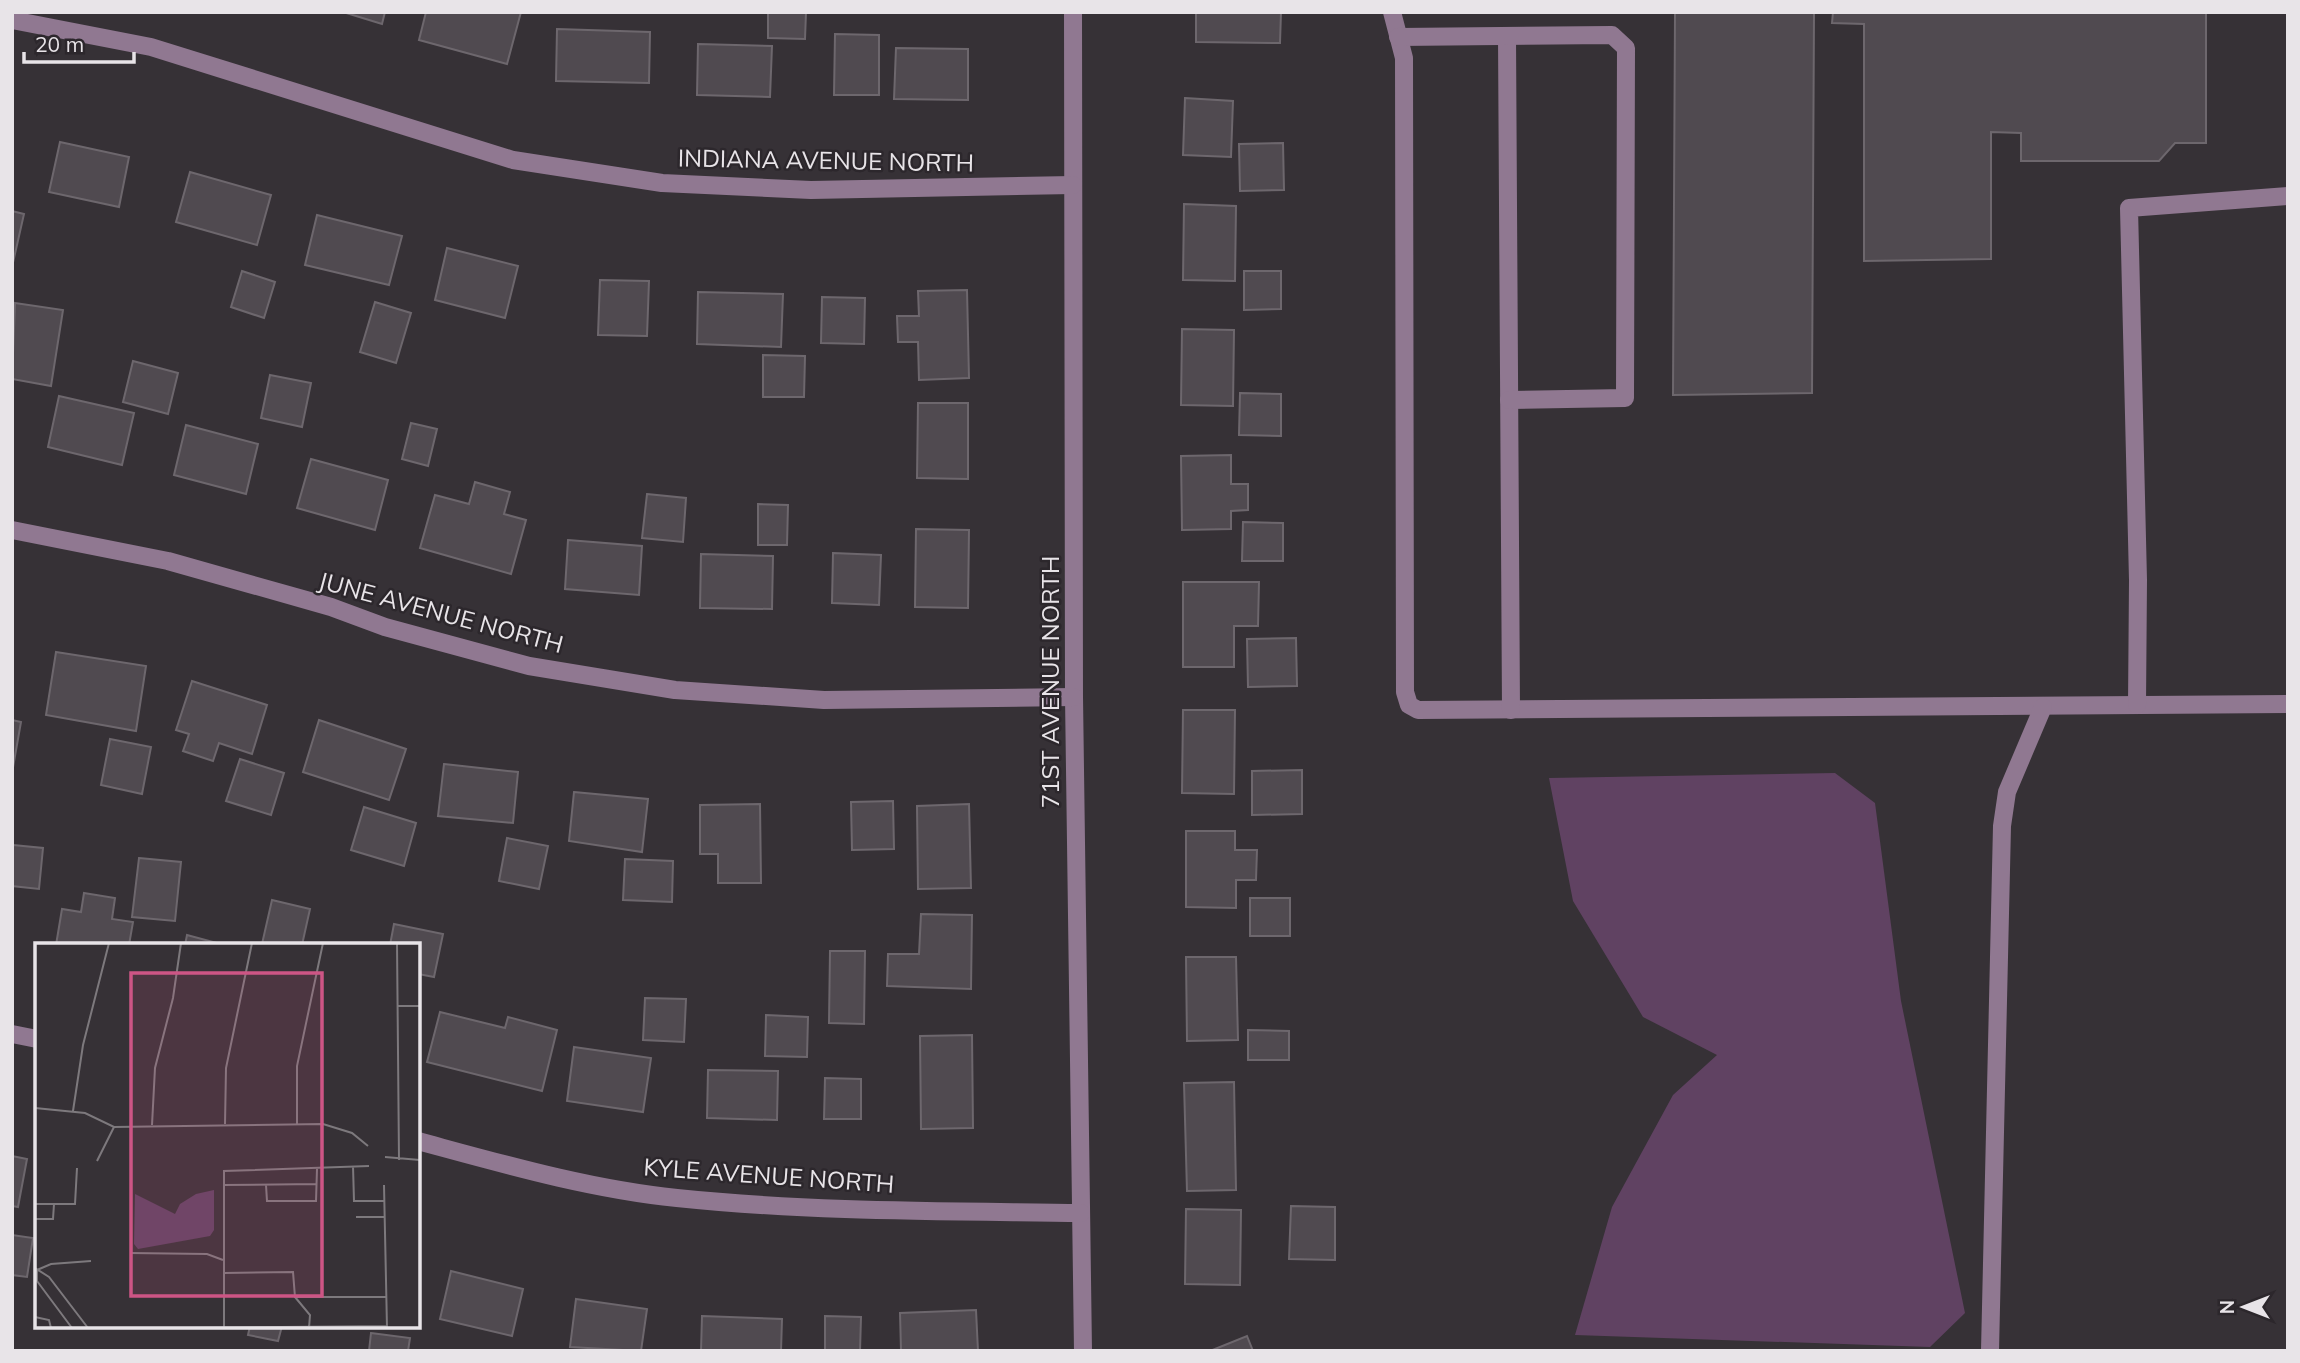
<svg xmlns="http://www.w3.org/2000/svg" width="2300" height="1363" font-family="Mulish,sans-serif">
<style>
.green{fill:#604262}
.building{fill:#504a50;stroke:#6d676d;stroke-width:2}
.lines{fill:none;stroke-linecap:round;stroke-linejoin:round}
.minor{stroke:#907891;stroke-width:18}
.labels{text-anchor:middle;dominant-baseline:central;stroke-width:5;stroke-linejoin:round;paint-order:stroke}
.street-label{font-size:24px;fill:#e8e4e8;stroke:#2c272c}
.inset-road{fill:none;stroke:#7d797d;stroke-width:2}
.view{fill:#cd5585;fill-opacity:0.15;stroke:#cd5585;stroke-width:3.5}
.inset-edge{fill:none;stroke:#e8e4e8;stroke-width:3.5}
</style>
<rect width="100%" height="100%" fill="#363136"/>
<polygon class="green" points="1835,773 1875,803 1901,1001 1965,1313 1930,1347 1575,1335 1612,1207 1673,1095 1717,1055 1643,1017 1573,901 1549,778"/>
<g class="building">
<polygon points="343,12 385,12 382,24"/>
<polygon points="426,12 521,12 507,64 419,40"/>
<polygon points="768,12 806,12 805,39 768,38"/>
<polygon points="1196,12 1281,12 1280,43 1196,42"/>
<polygon points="1675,12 1814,12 1812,393 1673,395"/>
<polygon points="1833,12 2206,12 2206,143 2175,143 2159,161 2021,161 2021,133 1991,132 1991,259 1864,261 1864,24 1832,23"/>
<polygon points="557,29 650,32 649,83 556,81"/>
<polygon points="835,34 879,35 879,95 834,95"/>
<polygon points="698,44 772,46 770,97 697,95"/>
<polygon points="896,48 968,49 968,100 894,99"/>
<polygon points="1185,98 1233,101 1231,157 1183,155"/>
<polygon points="60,142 129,157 119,207 49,192"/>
<polygon points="1283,143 1284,190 1240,191 1239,144"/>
<polygon points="190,172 271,195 257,245 176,222"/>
<polygon points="1184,204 1236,206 1235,281 1183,280"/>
<polygon points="12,211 24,214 12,267"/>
<polygon points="317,215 402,236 389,285 305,265"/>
<polygon points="447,248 518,266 505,318 435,300"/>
<polygon points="242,271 275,282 264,318 231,307"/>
<polygon points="1244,271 1281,271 1281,309 1244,310"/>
<polygon points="600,280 649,281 647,336 598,335"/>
<polygon points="967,290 969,378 919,380 918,342 898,342 897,316 919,316 918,291"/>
<polygon points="698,292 783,294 781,347 697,344"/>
<polygon points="822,297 865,298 864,344 821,343"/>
<polygon points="375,302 411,313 396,363 360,352"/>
<polygon points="15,303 63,310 51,386 12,379"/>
<polygon points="1182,329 1234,330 1233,406 1181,405"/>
<polygon points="763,355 805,356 804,397 763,397"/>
<polygon points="133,361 178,373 168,414 123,402"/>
<polygon points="270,375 311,383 302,427 261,418"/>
<polygon points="1240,393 1281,394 1281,436 1239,435"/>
<polygon points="59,396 134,413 122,465 48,447"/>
<polygon points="918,403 968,403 968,479 917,478"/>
<polygon points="411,423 437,429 428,466 402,459"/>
<polygon points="186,425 258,444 246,494 174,475"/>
<polygon points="1231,455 1231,484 1248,484 1248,510 1231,511 1231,529 1182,530 1181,456"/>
<polygon points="311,459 388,480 375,530 297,508"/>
<polygon points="475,482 510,492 504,514 526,520 511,574 420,548 435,495 469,504"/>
<polygon points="647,494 686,498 683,542 642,538"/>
<polygon points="758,504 788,505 787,545 758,545"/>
<polygon points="1243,522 1283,523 1283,561 1242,561"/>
<polygon points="916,529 969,530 968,608 915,607"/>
<polygon points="568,540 642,546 639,595 565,589"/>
<polygon points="833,553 881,555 879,605 832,603"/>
<polygon points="701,554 773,556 772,609 700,608"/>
<polygon points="1183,582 1259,582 1258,626 1234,626 1234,667 1183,667"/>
<polygon points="1296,638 1297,686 1248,687 1247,639"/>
<polygon points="56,652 146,666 136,731 46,715"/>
<polygon points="192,681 267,705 252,754 219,743 213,761 183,751 189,734 176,730"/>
<polygon points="1183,710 1235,710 1234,794 1182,793"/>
<polygon points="12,720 21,722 12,773"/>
<polygon points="319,720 406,749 389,800 303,772"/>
<polygon points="110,739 151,747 142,794 101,785"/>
<polygon points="240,759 284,773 271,815 226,801"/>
<polygon points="444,764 518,772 513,823 438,816"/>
<polygon points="1302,770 1302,814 1252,815 1252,771"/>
<polygon points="574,792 648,799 642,852 569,841"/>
<polygon points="893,801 894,849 852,850 851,802"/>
<polygon points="760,804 761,883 718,883 718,854 700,854 700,805"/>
<polygon points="969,804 971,888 918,889 917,806"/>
<polygon points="364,807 416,823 404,866 351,850"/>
<polygon points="1186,831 1235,831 1235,850 1257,850 1256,880 1236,880 1236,908 1186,907"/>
<polygon points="507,838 548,846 539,889 499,881"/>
<polygon points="13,845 43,848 39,889 12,886"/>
<polygon points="139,858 181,862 175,921 132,917"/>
<polygon points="625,859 673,861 672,902 623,900"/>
<polygon points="84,893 115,898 112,919 133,922 129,945 56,945 62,909 81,912"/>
<rect x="1250" y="898" width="40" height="38"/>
<polygon points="272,900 310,909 302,945 262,944"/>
<polygon points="921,914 972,915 971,989 887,986 888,954 919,954"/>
<polygon points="394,924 443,934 434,977 418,974 418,945 390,945"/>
<polygon points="187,935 224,945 185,945"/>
<polygon points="830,951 865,951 864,1024 829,1023"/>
<polygon points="1186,957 1236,957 1238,1040 1187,1041"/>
<polygon points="645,998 686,999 684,1042 643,1040"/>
<polygon points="440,1012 505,1028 508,1017 557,1030 542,1091 427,1062"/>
<polygon points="766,1015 808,1017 807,1057 765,1056"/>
<polygon points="1248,1030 1289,1031 1289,1060 1248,1060"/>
<polygon points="972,1035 973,1128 921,1129 920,1036"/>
<polygon points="574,1047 651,1058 643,1112 567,1101"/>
<polygon points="708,1070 778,1071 777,1120 707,1118"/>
<polygon points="825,1078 861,1079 861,1119 824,1119"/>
<polygon points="1234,1082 1236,1190 1187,1191 1184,1083"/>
<polygon points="12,1156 27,1159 18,1207 12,1206"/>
<polygon points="1291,1206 1335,1207 1335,1260 1289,1259"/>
<polygon points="1186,1209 1241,1210 1240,1285 1185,1284"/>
<polygon points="12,1235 33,1238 27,1277 12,1275"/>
<polygon points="451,1271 523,1289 512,1336 440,1319"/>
<polygon points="576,1299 647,1309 641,1351 570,1347"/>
<polygon points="976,1310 978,1351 901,1350 900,1313"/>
<polygon points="702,1316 782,1319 781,1351 701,1351"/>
<polygon points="825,1316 861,1317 860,1351 825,1351"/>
<polygon points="250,1326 282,1326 278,1341 248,1335"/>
<polygon points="371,1333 410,1338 408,1351 369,1351"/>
<polygon points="1247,1336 1253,1351 1210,1351"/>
</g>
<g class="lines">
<g class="minor">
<polyline points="1073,12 1074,697 1083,1351"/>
<path d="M1392 12 1404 58 1405 692 1409 705 1418 710C1708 710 1998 707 2288 704"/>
<polyline points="12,20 151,47 513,160 662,183 811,190 1073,185"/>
<polyline points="1507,36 1511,710"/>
<polyline points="1398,37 1612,35 1626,48 1625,398 1509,400"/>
<polyline points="12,530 168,561 331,607 385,627 529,666 675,690 824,700 1074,697"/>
<polyline points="2137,705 2138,580 2129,208 2288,196"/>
<polyline points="12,1034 37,1039"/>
<path d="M418 1141C503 1164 589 1189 677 1198 811 1212 946 1211 1081 1213"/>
<polyline points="1990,1351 2002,826 2007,792 2043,707"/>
</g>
</g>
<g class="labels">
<g class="street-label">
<text transform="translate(826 160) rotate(1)">INDIANA AVENUE NORTH</text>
<text transform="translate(441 612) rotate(15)">JUNE AVENUE NORTH</text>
<text transform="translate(1050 682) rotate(-90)">71ST AVENUE NORTH</text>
<text transform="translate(769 1175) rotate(4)">KYLE AVENUE NORTH</text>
</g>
</g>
<g transform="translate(35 943)">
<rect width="385" height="385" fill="#363136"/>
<path d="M179 247V287L175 293 103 306 99 301 100 251 140 271 145 261 161 251Z" fill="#604262"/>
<path class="inset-road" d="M362 0 364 217M363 63H385M0 165 50 170 79 184 288 181 317 190 333 203M38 168 48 102 74 0M190 181 191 125 217 0M262 181V123L288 0M117 182 120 125 138 55 146 0M350 214 385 217M62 218 79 184M318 223 319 258H349M188 242 282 241M231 242 232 258H281L282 226M349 242 352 385M0 261H40L42 225M321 274H350M0 276H18L19 261M95 310 172 311 188 317M0 325 14 334 53 385M2 327 16 321 56 318M2 327V338L37 385M189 330 258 329 260 354H351M260 354 275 372 274 385M0 374 14 377 16 385M189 384V228L334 223M78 385H102M152 385 352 383"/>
<path class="view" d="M96 30H287V353H96Z"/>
<rect width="385" height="385" class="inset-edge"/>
</g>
<rect width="2300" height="1363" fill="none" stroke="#e8e4e8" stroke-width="28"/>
<g transform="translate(2244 1307) rotate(270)" stroke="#2c272c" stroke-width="5" paint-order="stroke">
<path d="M0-5L12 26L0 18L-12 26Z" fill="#e8e4e8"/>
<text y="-10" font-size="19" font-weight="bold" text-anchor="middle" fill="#e8e4e8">N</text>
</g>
<path d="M24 52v10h110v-10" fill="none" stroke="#e8e4e8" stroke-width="3.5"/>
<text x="35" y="52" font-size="21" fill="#e8e4e8" stroke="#2c272c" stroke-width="5" paint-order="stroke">20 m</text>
</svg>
